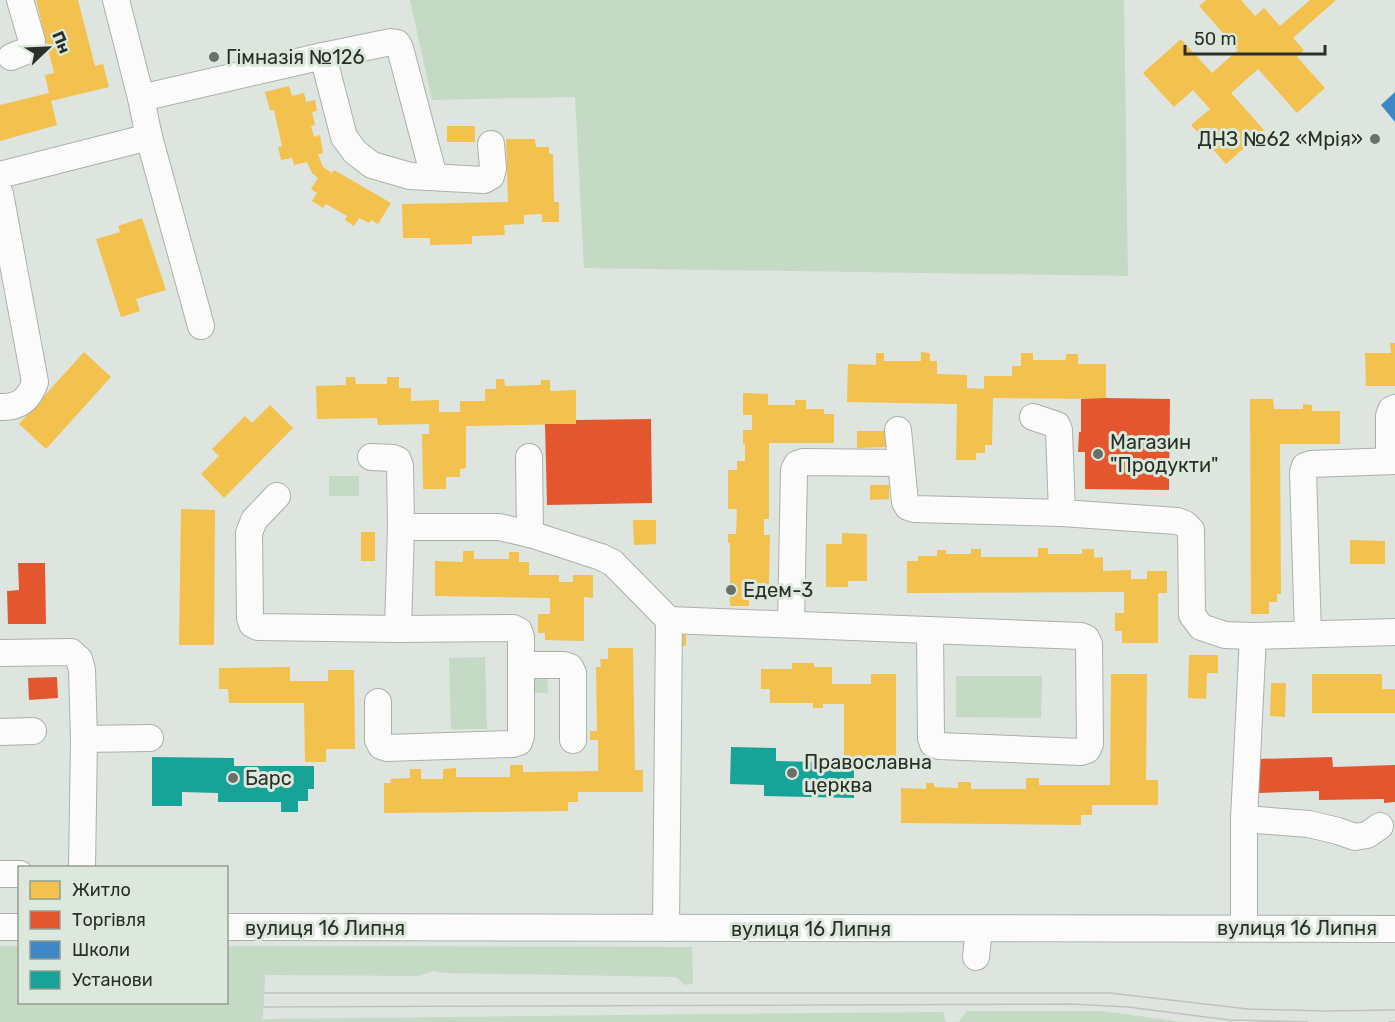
<svg xmlns="http://www.w3.org/2000/svg" width="1395" height="1022" font-family="Rubik,sans-serif">
<style>
.green{fill:#c4dac5}
.homes{fill:#f2c14e}
.shops{fill:#e4572e}
.schools{fill:#3f88c5}
.public{fill:#17a398}
.lines{fill:none;stroke-linecap:round;stroke-linejoin:round}
.minor-casing{stroke:#abb0ab;stroke-width:28}
.minor{stroke:#fafbfa;stroke-width:26}
.tram{stroke:#c0c2c0;stroke-width:1.5}
.poi-dot{fill:#696f69;stroke:#dbe8db;stroke-width:2}
.labels{text-anchor:middle;dominant-baseline:central;stroke-width:6;stroke-linejoin:round;paint-order:stroke}
.poi-label{font-size:20px;fill:#2a2f2a;stroke:#dbe8db;text-anchor:start}
.street-label{font-size:20px;fill:#2a2f2a;stroke:#dbe8db}
</style>
<rect width="100%" height="100%" fill="#dee5de"/>
<g class="green">
<polygon points="410,0 1124,0 1128,276 584,268 575,97 432,100"/>
<rect x="329" y="476" width="30" height="20"/>
<polygon points="485,657 487,729 451,729 449,658"/>
<polygon points="528,670 547,670 548,693 528,693"/>
<polygon points="956,676 1042,676 1041,718 956,717"/>
<polygon points="0,946 19,946 20,1002 226,1002 227,946 692,947 693,983 685,985 676,977 444,973 432,971 420,976 265,975 263,1019 708,1014 943,1012 946,1022 0,1022"/>
<polygon points="967,1011 1102,1011 1182,1022 954,1022 959,1021"/>
</g>
<g class="homes">
<polygon points="36,0 78,0 95,66 103,64 109,87 51,101 57,125 0,141 0,105 49,93 45,75 54,73"/>
<polygon points="1206,0 1241,0 1255,16 1264,8 1280,26 1310,0 1336,0 1293,38 1304,50 1297,57 1325,88 1297,113 1258,69 1231,93 1264,130 1226,164 1191,125 1210,109 1193,90 1174,107 1143,73 1181,39 1212,73 1238,50 1199,6"/>
<polygon points="289,86 292,96 304,93 306,102 315,100 317,111 312,112 315,125 311,126 314,137 320,135 323,153 318,154 323,167 332,173 334,170 391,203 378,224 371,220 369,223 359,218 354,226 345,220 347,216 326,204 323,208 312,201 317,193 311,189 318,178 312,173 307,162 294,165 292,158 281,160 278,147 282,146 274,110 270,110 265,92"/>
<rect x="447" y="126" width="28" height="16"/>
<polygon points="506,139 535,139 536,147 549,147 549,154 553,154 554,202 559,202 559,222 542,222 542,214 524,215 524,224 504,225 505,235 472,236 472,244 430,245 430,238 403,238 402,204 508,202"/>
<polygon points="142,218 166,290 136,299 140,311 121,317 96,239 120,232 118,226"/>
<polygon points="1390,343 1395,343 1395,386 1366,386 1365,353 1391,353"/>
<polygon points="84,352 111,377 46,449 19,424"/>
<polygon points="921,352 930,353 930,361 937,361 937,374 967,375 967,388 984,389 984,376 1012,376 1012,366 1021,366 1021,353 1033,353 1033,360 1066,360 1066,354 1078,354 1078,364 1106,364 1106,399 993,398 992,445 985,445 985,453 976,453 976,460 956,460 957,404 847,402 848,364 876,365 876,353 884,353 884,361 921,361"/>
<polygon points="346,377 355,377 356,384 387,384 387,377 399,377 399,388 411,388 411,401 439,400 439,412 460,412 460,401 485,401 485,389 496,389 496,379 504,379 505,386 541,385 541,380 550,380 550,391 576,390 576,424 466,426 466,468 460,469 460,477 446,477 446,489 423,489 422,434 429,434 429,424 378,425 377,418 317,419 316,386 346,385"/>
<polygon points="743,393 768,394 768,405 795,405 795,400 806,400 806,409 824,409 824,414 834,414 834,443 769,443 769,519 764,519 764,535 770,535 769,586 761,586 761,597 749,597 749,606 730,606 730,543 728,543 728,534 736,534 737,509 728,509 728,470 737,470 737,461 745,461 745,443 743,444 743,430 752,430 752,415 743,415"/>
<polygon points="1250,399 1273,399 1274,409 1303,409 1303,404 1312,405 1312,411 1340,411 1340,444 1280,444 1281,594 1277,594 1277,602 1269,602 1269,614 1251,614"/>
<polygon points="270,405 293,428 224,498 201,474 219,456 212,449 245,416 252,423"/>
<polygon points="857,431 886,431 887,447 857,448"/>
<polygon points="870,485 889,485 889,499 870,500"/>
<polygon points="181,509 215,510 214,645 179,645"/>
<polygon points="633,520 656,520 656,544 634,545"/>
<rect x="361" y="532" width="14" height="29"/>
<polygon points="842,533 867,534 867,581 848,581 848,587 826,587 826,544 842,544"/>
<polygon points="1350,540 1385,541 1385,564 1350,564"/>
<polygon points="1038,548 1048,548 1048,554 1082,554 1082,549 1094,549 1094,558 1103,557 1103,571 1131,570 1131,579 1147,579 1147,571 1167,571 1167,593 1158,593 1158,643 1122,643 1122,631 1115,631 1115,613 1124,613 1124,592 907,593 907,561 918,561 918,556 937,556 937,550 946,550 946,554 971,554 971,549 981,549 981,557 1038,557"/>
<polygon points="463,551 474,551 474,559 509,559 509,552 519,552 519,562 529,562 529,575 559,575 559,582 573,582 573,575 593,575 593,598 584,597 584,641 545,640 545,633 538,633 538,614 550,614 550,598 435,596 435,561 463,562"/>
<polygon points="675,634 686,635 686,646 674,645"/>
<polygon points="608,648 633,648 635,770 643,770 643,792 578,792 578,802 568,802 568,811 384,813 384,783 391,783 390,779 410,778 410,769 421,769 421,779 443,779 443,769 456,768 456,777 510,777 510,765 523,765 523,772 598,771 598,740 590,740 590,731 597,731 596,667 601,667 600,659 608,659"/>
<polygon points="1189,655 1218,655 1218,673 1207,673 1206,699 1188,698"/>
<polygon points="792,663 814,663 814,667 832,667 832,684 871,684 871,674 896,674 896,756 869,756 869,763 844,763 844,704 823,704 823,708 813,708 813,703 770,703 770,689 761,689 761,669 792,669"/>
<polygon points="290,667 290,681 328,681 328,670 354,670 355,749 326,749 326,762 305,762 304,703 229,703 228,689 219,689 219,668"/>
<polygon points="1111,674 1147,674 1146,780 1158,780 1158,805 1092,805 1092,815 1081,815 1081,825 901,823 901,788 926,789 926,783 934,783 934,787 958,788 958,782 971,782 971,789 1026,789 1026,778 1039,778 1039,785 1110,785"/>
<polygon points="1312,674 1382,674 1382,689 1395,689 1395,713 1312,713"/>
<polygon points="1271,683 1286,683 1285,717 1270,716"/>
</g>
<g class="shops">
<polygon points="1106,398 1170,399 1169,490 1085,489 1085,452 1078,452 1079,432 1081,432 1081,399"/>
<polygon points="651,419 652,503 547,505 545,424 576,424 576,420"/>
<polygon points="18,563 45,563 46,624 8,624 7,591 19,590"/>
<polygon points="57,677 58,698 29,700 28,678"/>
<polygon points="1332,757 1333,767 1395,765 1395,802 1384,803 1384,799 1319,800 1319,791 1258,793 1257,759"/>
</g>
<polygon class="schools" points="1395,92 1395,122 1381,105"/>
<g class="public">
<polygon points="731,747 776,748 776,761 854,763 854,798 764,796 764,785 730,784"/>
<polygon points="152,757 234,758 234,766 314,766 314,789 308,789 308,801 298,801 298,812 281,812 281,802 218,802 218,793 182,792 182,806 152,806"/>
</g>
<g class="lines">
<g class="minor-casing">
<g id="minor">
<polyline points="323,56 391,42 397,43 400,48 434,177"/>
<polyline points="11,57 26,51 31,47 32,41 20,0"/>
<polyline points="141,98 323,56 344,137 355,152 372,165 410,176 484,180 491,176 493,168 491,144"/>
<polyline points="149,137 201,326"/>
<polyline points="0,175 149,137 141,98 116,0"/>
<path d="M0 194 35 382C29 400 18 408 0 407"/>
<polyline points="1033,417 1057,425 1059,430 1062,513"/>
<polyline points="898,430 905,502 908,507 914,509 1062,513 1177,521 1185,524 1191,530 1192,615 1201,627 1225,635 1253,636 1395,632"/>
<polyline points="371,457 393,458 398,460 400,466 401,527 398,629"/>
<polyline points="529,457 530,534"/>
<polyline points="1389,461 1389,416 1391,410 1395,408"/>
<polyline points="277,496 254,520 249,533 250,618 252,624 258,627 398,629 513,628 519,631 521,637 521,736 519,742 513,744 387,748 381,746 378,740 378,702"/>
<polyline points="401,527 499,527 530,534 601,557 613,563 669,620 666,928"/>
<polyline points="669,620 1081,636 1086,638 1089,644 1090,744 1087,750 1081,752 939,746 933,744 931,738 930,630"/>
<polyline points="791,624 794,470 797,464 803,462 900,463"/>
<polyline points="1308,634 1303,472 1305,466 1311,464 1395,461"/>
<polyline points="0,653 71,652 79,659 82,670 84,739 82,868"/>
<polyline points="521,665 564,665 570,667 573,673 573,740"/>
<polyline points="0,732 33,731"/>
<polyline points="84,739 150,738"/>
<polyline points="1244,819 1309,824 1338,831 1355,837 1367,835 1380,826"/>
<polyline points="0,874 20,874"/>
<polyline points="0,927 20,927"/>
<polyline points="226,927 1395,929"/>
<polyline points="1244,928 1244,819 1253,636"/>
<polyline points="976,957 979,929"/>
</g>
</g>
<use href="#minor" class="minor"/>
<g class="tram">
<polyline points="264,993 1110,993 1248,1009 1324,1011 1395,1010"/>
<polyline points="264,1007 1071,1004 1128,1007 1229,1020 1308,1022"/>
<polyline points="1389,1022 1395,1022"/>
</g>
</g>
<g class="poi-dot">
<circle cx="214" cy="57" r="6"/>
<circle cx="1375" cy="139" r="6"/>
<circle cx="1098" cy="454" r="6"/>
<circle cx="731" cy="590" r="6"/>
<circle cx="792" cy="773" r="6"/>
<circle cx="233" cy="778" r="6"/>
</g>
<g class="labels">
<g class="poi-label">
<text x="226" y="57">Гімназія №126</text>
<text x="1363" y="139" text-anchor="end">ДНЗ №62 «Мрія»</text>
<text x="1110" y="442">Магазин<tspan x="1110" dy="23">"Продукти"</tspan></text>
<text x="743" y="590">Едем-3</text>
<text x="804" y="762">Православна<tspan x="804" dy="23">церква</tspan></text>
<text x="245" y="778">Барс</text>
</g>
<g class="street-label">
<text x="325" y="928">вулиця 16 Липня</text>
<text x="1297" y="928">вулиця 16 Липня</text>
<text x="811" y="929">вулиця 16 Липня</text>
</g>
</g>
<rect x="18" y="866" width="210" height="138" fill="#dbe8db" stroke="#949e94" stroke-width="1.5"/>
<rect x="30" y="881" width="30" height="18" fill="#f2c14e" stroke="#949e94" stroke-width="1.5"/>
<text x="72" y="896" font-size="18" fill="#2a2f2a">Житло</text>
<rect x="30" y="911" width="30" height="18" fill="#e4572e" stroke="#949e94" stroke-width="1.5"/>
<text x="72" y="926" font-size="18" fill="#2a2f2a">Торгівля</text>
<rect x="30" y="941" width="30" height="18" fill="#3f88c5" stroke="#949e94" stroke-width="1.5"/>
<text x="72" y="956" font-size="18" fill="#2a2f2a">Школи</text>
<rect x="30" y="971" width="30" height="18" fill="#17a398" stroke="#949e94" stroke-width="1.5"/>
<text x="72" y="986" font-size="18" fill="#2a2f2a">Установи</text>
<g transform="translate(48 48) rotate(67)" stroke="#dbe8db" stroke-width="4.5" paint-order="stroke">
<path d="M0-4.5L10 22L0 15L-10 22Z" fill="#2a2f2a"/>
<text y="-9" font-size="16" font-weight="bold" text-anchor="middle" fill="#2a2f2a">Пн</text>
</g>
<path d="M1185 45v9h140v-9" fill="none" stroke="#2a2f2a" stroke-width="3"/>
<text x="1194" y="45" font-size="18" fill="#2a2f2a" stroke="#dbe8db" stroke-width="4.5" paint-order="stroke">50 m</text>
</svg>
